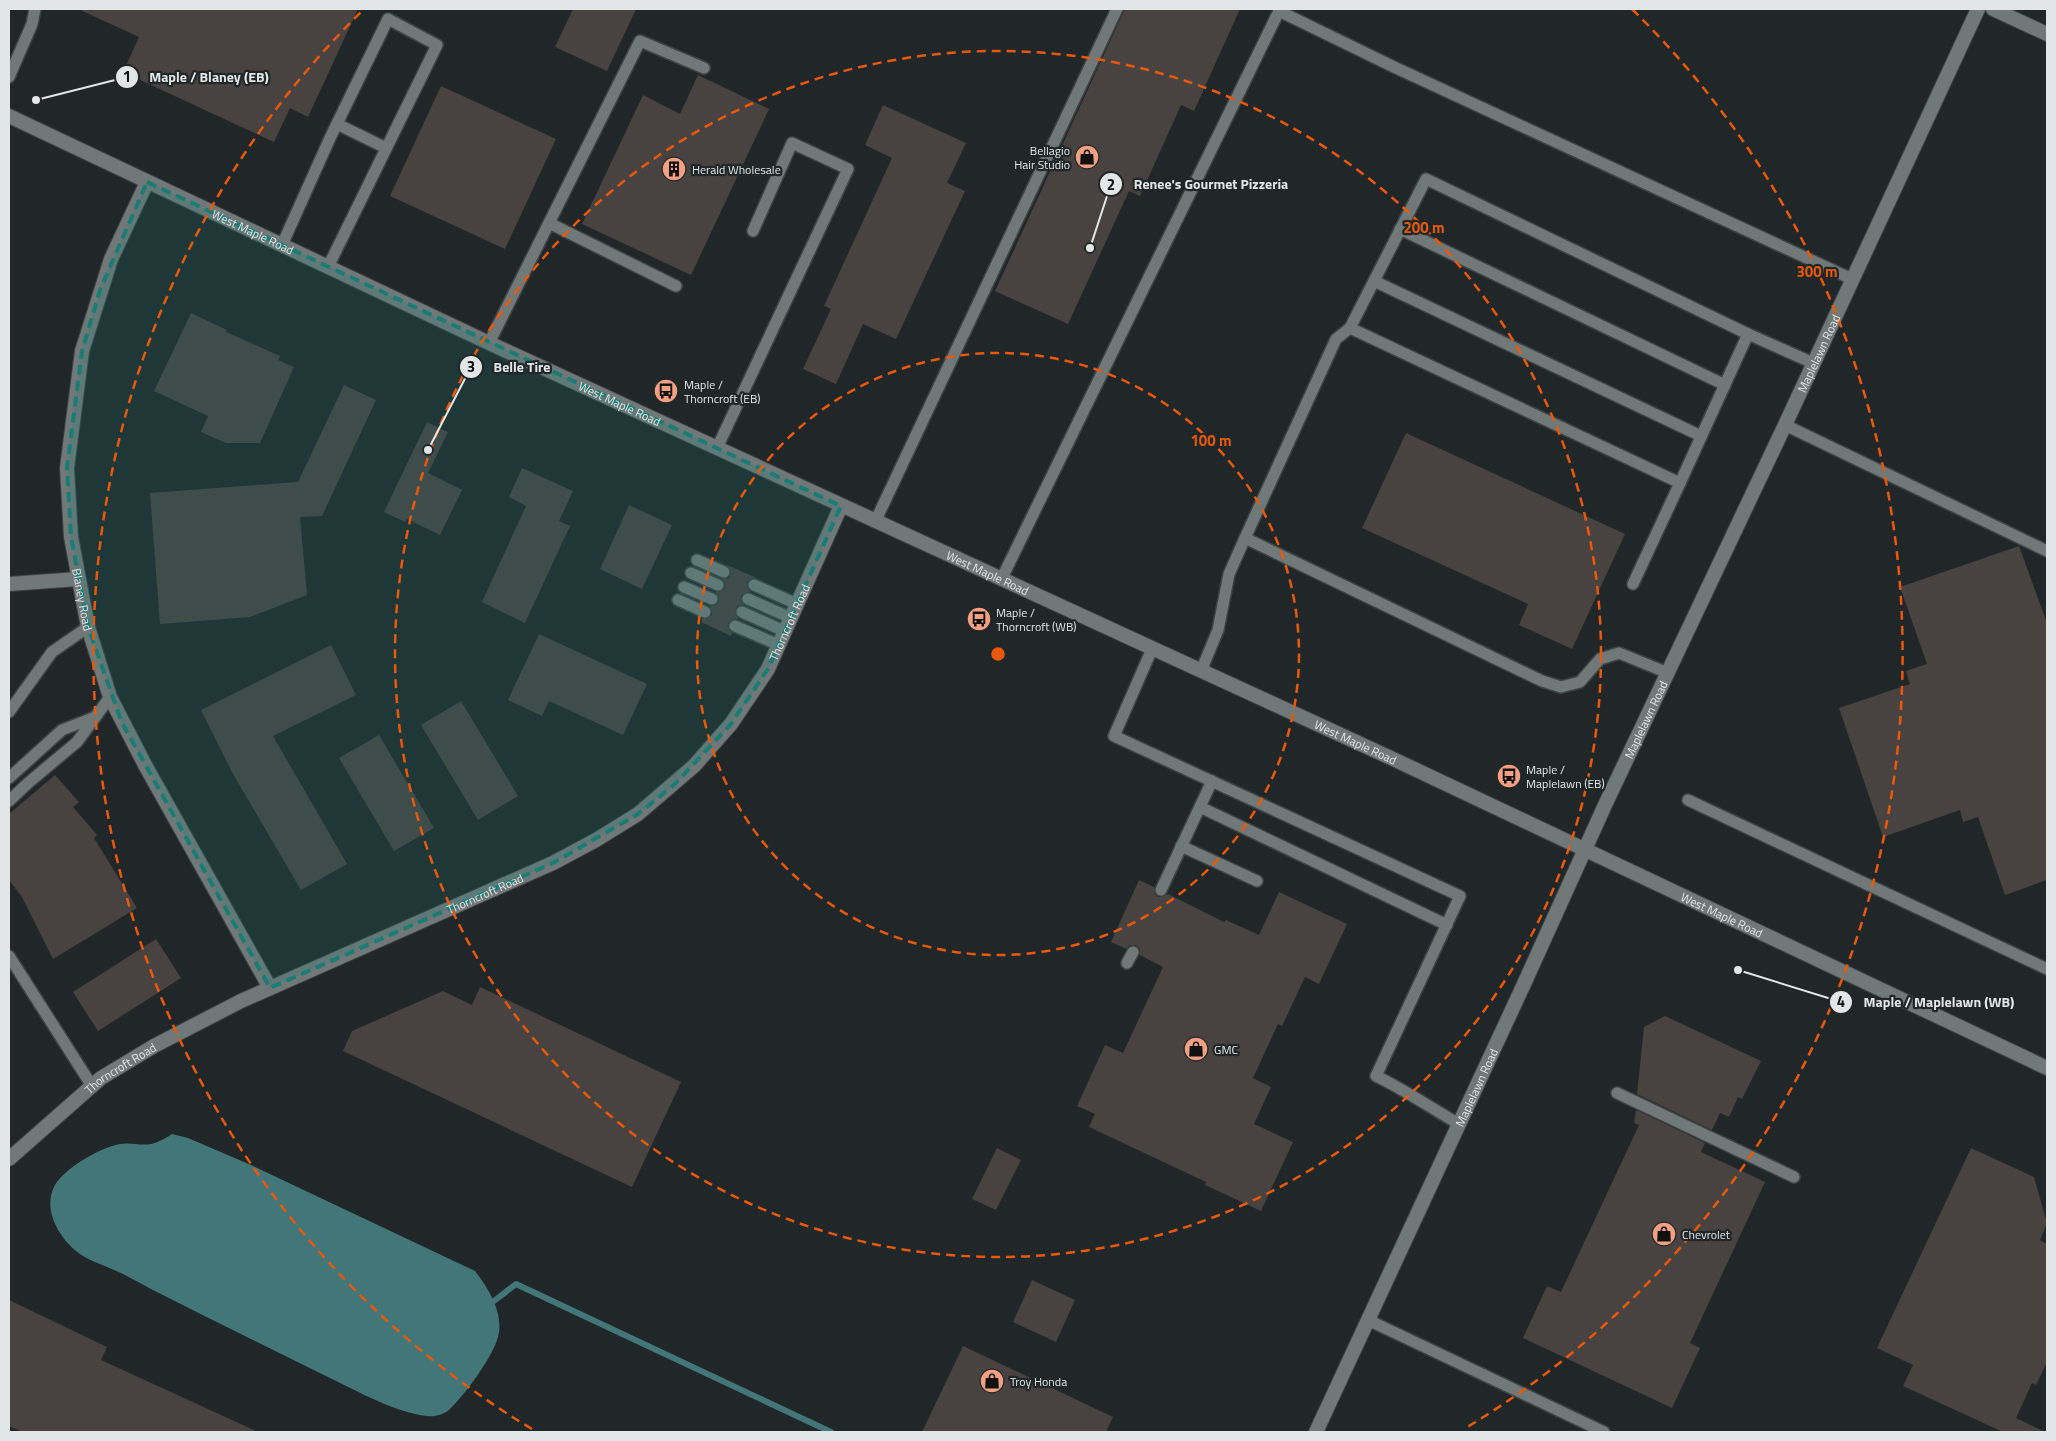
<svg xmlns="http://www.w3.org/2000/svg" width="2056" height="1441" font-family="'Titillium Web',sans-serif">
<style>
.water{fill:#427679}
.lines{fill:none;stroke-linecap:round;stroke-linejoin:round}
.stream{stroke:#427679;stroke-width:6}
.building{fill:#484240}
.service-casing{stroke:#3e4344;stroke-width:14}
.minor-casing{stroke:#3e4344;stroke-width:16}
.secondary-casing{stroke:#3e4344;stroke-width:16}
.service{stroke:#707878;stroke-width:11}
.minor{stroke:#707878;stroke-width:14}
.secondary{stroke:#707878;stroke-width:14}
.marked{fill:#1a7c74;fill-opacity:0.2;stroke:#1a7c74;stroke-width:4;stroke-dasharray:10 6;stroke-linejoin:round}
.ring{fill:none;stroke:#e8590c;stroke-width:2.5;stroke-dasharray:9 6}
.labels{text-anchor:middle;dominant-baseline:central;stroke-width:4.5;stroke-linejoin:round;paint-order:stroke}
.poi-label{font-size:12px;fill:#e2e6e7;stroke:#212728;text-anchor:start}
.street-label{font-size:12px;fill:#e2e6e7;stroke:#212728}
.centre{fill:#e8590c;stroke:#212728;stroke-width:2.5}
.ring-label{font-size:15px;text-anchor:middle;font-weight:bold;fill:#e8590c;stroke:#212728;stroke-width:4.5;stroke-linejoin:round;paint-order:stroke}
.leader{fill:none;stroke:#e2e6e7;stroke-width:2}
.callout-dot{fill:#e2e6e7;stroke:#212728;stroke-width:2}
.mark-label{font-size:15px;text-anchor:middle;font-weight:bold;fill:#111}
.callout-label{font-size:14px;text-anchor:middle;font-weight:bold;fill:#e2e6e7;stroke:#212728;stroke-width:4.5;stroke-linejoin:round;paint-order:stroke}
</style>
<rect width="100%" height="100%" fill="#212728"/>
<path class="water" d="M172 1134 188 1138 251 1165 475 1271C488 1288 502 1310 499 1332 497 1352 464 1396 449 1410 443 1415 434 1417 427 1416 397 1413 359 1392 332 1379 271 1349 210 1319 149 1288 138 1282 126 1275 114 1270 101 1264 87 1260 76 1251 58 1236 42 1208 55 1185 65 1168 101 1147 120 1144 130 1142 141 1146 151 1144 159 1142 166 1138 172 1134Z"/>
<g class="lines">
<polyline class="stream" points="494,1301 516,1284 831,1432"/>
</g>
<g class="building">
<polygon points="78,9 358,9 308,117 290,108 274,142 123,72 139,37"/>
<polygon points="573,9 636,9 607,71 555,47"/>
<polygon points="1125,9 1240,9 1194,111 1181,105 1140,196 1129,191 1068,324 995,291"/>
<polygon points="698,75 769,109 691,275 582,224 643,95 680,114"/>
<polygon points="441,86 556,139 505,249 390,196"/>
<polygon points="883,105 966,143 947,183 965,191 896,339 863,324 836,384 803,369 831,309 824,306 892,158 865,145"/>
<polygon points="191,313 227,330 226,332 280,356 278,360 294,367 260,443 226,443 201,432 208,416 154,391"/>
<polygon points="344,385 376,400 322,516 300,517 307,595 250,617 160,624 150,493 298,482"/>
<polygon points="427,422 448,432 428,473 462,490 440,535 407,519 405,522 384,512"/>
<polygon points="1406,433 1625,534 1572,649 1519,625 1528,604 1362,528"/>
<polygon points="522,468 573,491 559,521 570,526 525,623 482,602 526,506 509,497"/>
<polygon points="629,505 672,525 642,589 600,569"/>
<polygon points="2019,546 2047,623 2047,880 2005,895 1978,817 1963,822 1960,810 1883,837 1839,708 1910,684 1906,671 1927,664 1900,587"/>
<polygon points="727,565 757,578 753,578 747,582 747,586 751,592 747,592 741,596 741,600 744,605 737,606 735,612 738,619 734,619 728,623 728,627 732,633 731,636 701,622 702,619 706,619 712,615 712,611 709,606 713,606 719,602 719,598 715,592 719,592 725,588 725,584 722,579 729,578 731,572"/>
<polygon points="539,634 647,684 623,735 549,701 542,716 508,700"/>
<polygon points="331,645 356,695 273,736 347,864 301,890 233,774 201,710"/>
<polygon points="461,701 518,796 478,820 421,725"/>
<polygon points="379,735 434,828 394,851 339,758"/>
<polygon points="55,775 79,802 73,807 97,835 94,838 137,908 53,959 22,897 9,880 9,814"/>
<polygon points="1139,880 1154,887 1155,894 1158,897 1162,897 1168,894 1224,922 1226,920 1259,935 1279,892 1347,924 1319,984 1305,977 1282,1026 1278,1024 1253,1078 1271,1087 1254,1124 1293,1142 1261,1211 1205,1185 1206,1182 1089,1127 1095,1114 1077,1106 1105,1045 1123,1053 1163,967 1140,955 1140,949 1136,945 1130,945 1126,949 1111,942"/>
<polygon points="156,939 181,978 98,1031 73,992"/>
<polygon points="480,987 681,1082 632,1187 343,1051 352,1031 443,991 472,1005"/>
<polygon points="1665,1016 1761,1061 1742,1099 1738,1097 1729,1117 1720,1113 1712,1130 1637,1094 1644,1027"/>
<polygon points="1636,1110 1705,1143 1701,1152 1765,1182 1690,1343 1700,1348 1672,1408 1523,1338 1547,1286 1561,1292 1639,1125 1634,1123"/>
<polygon points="997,1148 1021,1160 996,1210 972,1199"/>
<polygon points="1971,1148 2034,1177 2047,1223 2040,1240 2047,1244 2047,1362 2036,1385 2032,1383 2016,1418 2045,1432 2003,1432 1903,1386 1913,1365 1877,1348"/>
<polygon points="1032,1280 1075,1300 1056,1342 1013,1322"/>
<polygon points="9,1300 107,1347 101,1360 258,1432 23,1432 9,1426"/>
<polygon points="963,1346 1113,1417 1106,1432 922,1432"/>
</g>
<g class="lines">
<g class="service-casing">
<g id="service">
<polyline points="1279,11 1394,67 1852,279"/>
<polyline points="9,77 32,24 35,9"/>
<polyline points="337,124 386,148"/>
<polyline points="549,223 676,286"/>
<polyline points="1400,229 1725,385"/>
<polyline points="282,245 330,138 388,19 437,45 328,267"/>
<polyline points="1374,281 1701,436"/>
<polyline points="1350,328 1426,179 1748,334 1680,483"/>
<polyline points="1748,334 1813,363"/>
<polyline points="489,343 640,41 704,68"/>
<polyline points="1785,425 2047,551"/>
<polyline points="717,448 848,169 792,143 753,231"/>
<polyline points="875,522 1117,9"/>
<polyline points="1245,538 1336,339 1350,328 1680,483 1633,584"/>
<polyline points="697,560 724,572"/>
<polyline points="691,573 718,585"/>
<polyline points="1001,580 1280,9"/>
<polyline points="754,585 797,604"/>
<polyline points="684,587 712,599"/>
<polyline points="748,599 791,618"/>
<polyline points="678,600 705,612"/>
<polyline points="742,612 784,631"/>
<polyline points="735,626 779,645"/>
<path d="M1152 649 1114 736 1460 896 1376 1076C1405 1090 1431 1108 1459 1124"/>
<polyline points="1201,671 1218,630 1229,574 1245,538 1542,681 1561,687 1580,682 1600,659 1619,653 1668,673"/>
<polyline points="9,712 52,652 88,627"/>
<polyline points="9,778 62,730 95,717"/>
<polyline points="1688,800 2047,969"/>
<polyline points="9,801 28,783 77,742 110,697"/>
<polyline points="1200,807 1447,925"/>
<polyline points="1181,846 1257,881"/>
<polyline points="1161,890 1212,781"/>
<polyline points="9,956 92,1086"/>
<polyline points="1127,963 1133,952"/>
<polyline points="1617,1093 1794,1177"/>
<polyline points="1368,1320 1604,1432"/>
</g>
</g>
<g class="minor-casing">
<g id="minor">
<polyline points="1993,9 2047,34"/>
<path id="s1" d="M147 182 111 259 82 351 67 468 71 537 88 627 110 697 145 765 270 988"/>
<polyline points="9,584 78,579"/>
<path id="s2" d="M9 1159 101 1078 154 1046 241 1001 553 863 596 840 638 814 694 766 731 724 768 669 841 506"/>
<path id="s3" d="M1316 1432 1524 984 1605 805 1785 425 1978 9"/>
</g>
</g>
<g class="secondary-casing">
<g id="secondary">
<path id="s4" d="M9 116 489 343 1391 758 2047 1068"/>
</g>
</g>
<use href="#service" class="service"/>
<use href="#minor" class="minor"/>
<use href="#secondary" class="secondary"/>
</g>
<path class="marked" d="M147 182 841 506 768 669 731 724 674 785 638 814 553 863 270 988 122 723 88 627 71 537 67 468 82 351 100 290Z"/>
<g class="ring">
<circle cx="998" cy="654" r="301"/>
<circle cx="998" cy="654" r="603"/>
<path d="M532 1429A904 904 0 0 1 364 9M1632 9A904 904 0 0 1 1464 1429"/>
</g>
<defs>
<g id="shop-disc" transform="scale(1.25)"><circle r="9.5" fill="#f3a082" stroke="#212728"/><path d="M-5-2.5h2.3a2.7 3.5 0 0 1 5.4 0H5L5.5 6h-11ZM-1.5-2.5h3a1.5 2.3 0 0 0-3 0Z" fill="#111"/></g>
<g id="building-disc" transform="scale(1.25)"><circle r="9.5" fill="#f3a082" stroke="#212728"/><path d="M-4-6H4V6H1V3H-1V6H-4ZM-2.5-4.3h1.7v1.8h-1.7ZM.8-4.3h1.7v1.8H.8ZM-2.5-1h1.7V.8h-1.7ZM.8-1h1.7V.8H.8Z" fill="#111"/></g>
<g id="bus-disc" transform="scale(1.25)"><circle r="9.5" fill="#f3a082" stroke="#212728"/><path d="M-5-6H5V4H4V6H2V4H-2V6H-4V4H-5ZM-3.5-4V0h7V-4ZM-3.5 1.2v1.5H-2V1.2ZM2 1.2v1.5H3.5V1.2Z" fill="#111"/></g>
</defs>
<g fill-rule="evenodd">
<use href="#shop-disc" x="1087" y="157"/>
<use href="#building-disc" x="674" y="169"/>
<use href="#bus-disc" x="666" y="391"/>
<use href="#bus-disc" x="979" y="619"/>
<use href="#bus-disc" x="1509" y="776"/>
<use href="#shop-disc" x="1196" y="1049"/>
<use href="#shop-disc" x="1664" y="1234"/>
<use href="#shop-disc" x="992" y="1381"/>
</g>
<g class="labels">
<g class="poi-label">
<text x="1070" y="150" text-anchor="end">Bellagio<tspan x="1070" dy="14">Hair Studio</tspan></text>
<text x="692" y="169">Herald Wholesale</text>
<text x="684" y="384">Maple /<tspan x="684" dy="14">Thorncroft (EB)</tspan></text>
<text x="996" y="612">Maple /<tspan x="996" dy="14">Thorncroft (WB)</tspan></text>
<text x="1526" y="769">Maple /<tspan x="1526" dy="14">Maplelawn (EB)</tspan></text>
<text x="1214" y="1049">GMC</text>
<text x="1682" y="1234">Chevrolet</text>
<text x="1010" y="1381">Troy Honda</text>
</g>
<g class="street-label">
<text stroke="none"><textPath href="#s4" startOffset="270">West Maple Road</textPath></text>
<text stroke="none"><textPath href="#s3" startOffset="1190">Maplelawn Road</textPath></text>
<text stroke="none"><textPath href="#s4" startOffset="675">West Maple Road</textPath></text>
<text stroke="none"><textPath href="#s4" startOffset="1080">West Maple Road</textPath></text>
<text stroke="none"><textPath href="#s1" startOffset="432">Blaney Road</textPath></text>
<text stroke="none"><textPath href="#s2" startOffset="969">Thorncroft Road</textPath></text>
<text stroke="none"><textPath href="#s3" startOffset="785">Maplelawn Road</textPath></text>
<text stroke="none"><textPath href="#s4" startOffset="1485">West Maple Road</textPath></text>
<text stroke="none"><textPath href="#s2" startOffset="549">Thorncroft Road</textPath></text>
<text stroke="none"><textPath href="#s4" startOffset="1890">West Maple Road</textPath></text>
<text stroke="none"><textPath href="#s2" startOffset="144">Thorncroft Road</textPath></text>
<text stroke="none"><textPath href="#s3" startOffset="380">Maplelawn Road</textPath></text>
</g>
</g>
<circle cx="998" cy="654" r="8" class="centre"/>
<g class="ring-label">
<text x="1424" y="233">200 m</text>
<text x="1817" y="277">300 m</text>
<text x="1211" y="446">100 m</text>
</g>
<path class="leader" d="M36 100L127 77M1090 248L1111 184M428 450L471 367M1738 970L1841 1002"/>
<g class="callout-dot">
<circle cx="36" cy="100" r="5"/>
<circle cx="1090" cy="248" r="5"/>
<circle cx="428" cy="450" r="5"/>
<circle cx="1738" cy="970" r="5"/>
<circle cx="127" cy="77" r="12"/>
<circle cx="1111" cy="184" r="12"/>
<circle cx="471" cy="367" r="12"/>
<circle cx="1841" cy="1002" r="12"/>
</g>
<g class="mark-label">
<text x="127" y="82">1</text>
<text x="1111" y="190">2</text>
<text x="471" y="372">3</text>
<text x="1841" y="1007">4</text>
</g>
<g class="callout-label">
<text x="209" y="82">Maple / Blaney (EB)</text>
<text x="1211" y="189">Renee's Gourmet Pizzeria</text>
<text x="522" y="372">Belle Tire</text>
<text x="1939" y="1007">Maple / Maplelawn (WB)</text>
</g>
<rect width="2056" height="1441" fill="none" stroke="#e2e6e7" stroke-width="20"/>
</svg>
